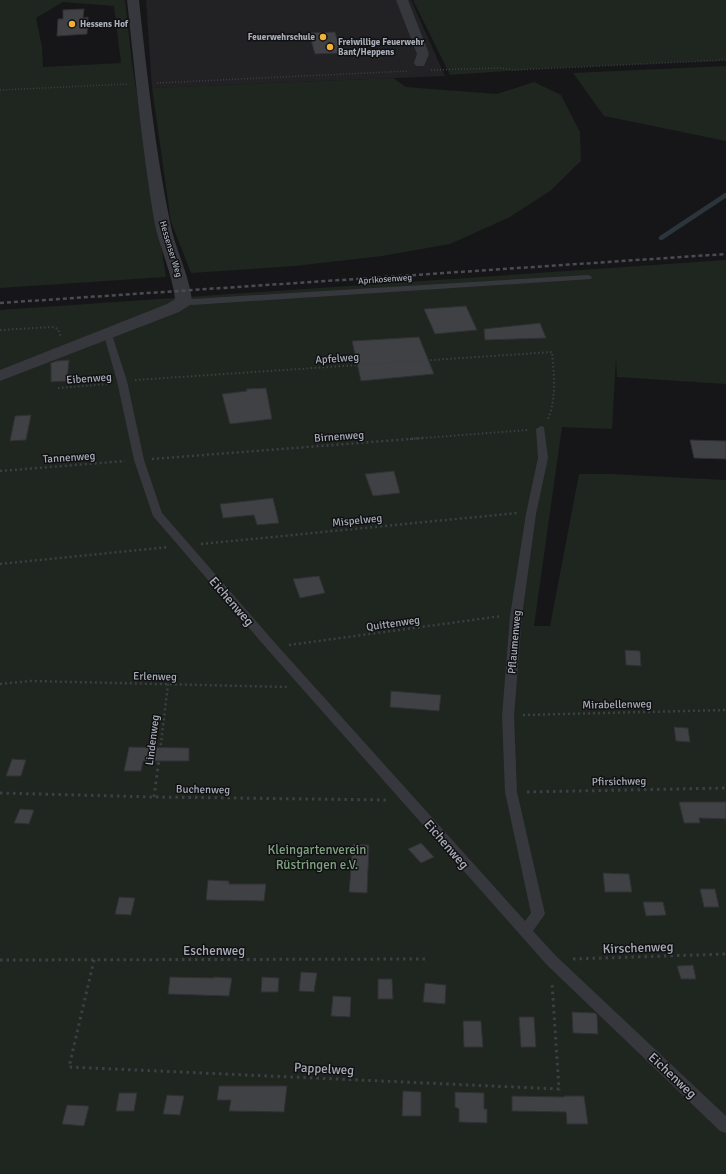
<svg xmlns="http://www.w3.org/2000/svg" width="726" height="1174" font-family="Signika,sans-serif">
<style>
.built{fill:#222225}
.green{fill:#1e261f;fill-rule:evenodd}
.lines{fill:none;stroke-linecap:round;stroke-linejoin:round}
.stream{stroke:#2c353c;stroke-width:4.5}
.building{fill:#404145;stroke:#303034}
.path-far3{stroke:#3d3f44;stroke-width:1.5;stroke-dasharray:1 2;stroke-linecap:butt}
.path-far2{stroke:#3d3f44;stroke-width:2;stroke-dasharray:1.5 2.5;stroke-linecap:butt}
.path-far1{stroke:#3d3f44;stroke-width:2.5;stroke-dasharray:2 3;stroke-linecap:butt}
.path{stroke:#3d3f44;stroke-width:3;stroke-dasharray:2.5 4;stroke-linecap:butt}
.service{fill:#37383d;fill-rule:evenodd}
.minor{fill:#37383d;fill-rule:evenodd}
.rail{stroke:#4a4c52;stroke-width:2.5;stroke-dasharray:4 3;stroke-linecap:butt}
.poi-dot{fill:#f2b134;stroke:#111113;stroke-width:1.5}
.labels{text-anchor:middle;stroke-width:3;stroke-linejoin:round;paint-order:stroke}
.far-poi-label{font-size:9px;font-weight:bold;fill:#a8adb8;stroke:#111113;text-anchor:start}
.far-street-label{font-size:9px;fill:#a8adb8;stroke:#111113}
.street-label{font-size:11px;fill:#a8adb8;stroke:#111113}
.near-street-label{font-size:13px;fill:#a8adb8;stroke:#111113}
.near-park-label{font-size:13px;fill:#7fa381;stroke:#111113}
</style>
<rect width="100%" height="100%" fill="#161618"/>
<path class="built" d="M 146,0 L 411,0 L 445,76 L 152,88 Z"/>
<g class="green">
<path d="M 0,0 L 125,0 L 132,63 L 166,277 L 0,288 ZM 63,2 L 114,6 L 121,63 L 43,67 L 42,47 L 36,18 Z"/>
<path d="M 413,0 L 726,0 L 726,60 L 549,68 L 450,75 Z"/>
<path d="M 726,66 L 726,141 L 604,116 L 573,73 Z"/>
<path d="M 393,78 L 406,87 L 497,94 L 534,82 L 561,95 L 580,132 L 581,161 L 550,191 L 510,217 L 450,244 L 382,256 L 295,266 L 191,273 L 171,222 L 152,88 Z"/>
<path d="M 726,260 L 726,384 L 617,377 L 616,358 L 612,429 L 562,427 L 534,626 L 550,626 L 579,474 L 611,474 L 726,480 L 726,1174 L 0,1174 L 0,310 Z"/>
</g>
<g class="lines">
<path class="stream" d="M 661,238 L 726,195"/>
</g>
<g class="building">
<path d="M 84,9 L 83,18 L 88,17 L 87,34 L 57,36 L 58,19 L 63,19 L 63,10 Z"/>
<path d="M 335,32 L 341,53 L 315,54 L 309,33 Z"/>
<path d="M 466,306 L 477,330 L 435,334 L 424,309 Z"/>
<path d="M 540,323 L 546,338 L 485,340 L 484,329 Z"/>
<path d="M 419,337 L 434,374 L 361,381 L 352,341 Z"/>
<path d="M 69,360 L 67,381 L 51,382 L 51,363 L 57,361 Z"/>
<path d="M 266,388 L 272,419 L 230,424 L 222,394 L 247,391 L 246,389 Z"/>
<path d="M 31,415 L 26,440 L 10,441 L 15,416 Z"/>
<path d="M 690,440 L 726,441 L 726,459 L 694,458 Z"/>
<path d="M 394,471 L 400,493 L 373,496 L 365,474 Z"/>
<path d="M 273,498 L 279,523 L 257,525 L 254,515 L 223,518 L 220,504 Z"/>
<path d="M 319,576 L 325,593 L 300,598 L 293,579 Z"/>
<path d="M 625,650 L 640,651 L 641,666 L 626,665 Z"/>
<path d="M 391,691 L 441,695 L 439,711 L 390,707 Z"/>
<path d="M 674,727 L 688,728 L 690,742 L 676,741 Z"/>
<path d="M 129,747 L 189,748 L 189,761 L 143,761 L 141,771 L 124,771 Z"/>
<path d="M 12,759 L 26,760 L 21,776 L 6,776 Z"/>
<path d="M 679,802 L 726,802 L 726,819 L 699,818 L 700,823 L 684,823 Z"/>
<path d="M 20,809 L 34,810 L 29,824 L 14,823 Z"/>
<path d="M 421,843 L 434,857 L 421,863 L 408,849 Z"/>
<path d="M 353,844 L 369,845 L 367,893 L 349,892 Z"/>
<path d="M 603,873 L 629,874 L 632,892 L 605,892 Z"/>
<path d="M 208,880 L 229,881 L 229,884 L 266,884 L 264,901 L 206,900 Z"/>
<path d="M 700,889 L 715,889 L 719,907 L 704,907 Z"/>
<path d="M 119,897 L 135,898 L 131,915 L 115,914 Z"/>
<path d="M 643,902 L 663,902 L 666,915 L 646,916 Z"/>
<path d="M 693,965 L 696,979 L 681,979 L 677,966 Z"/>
<path d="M 301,972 L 317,973 L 314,992 L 299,991 Z"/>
<path d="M 170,977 L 214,978 L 214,977 L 232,978 L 229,996 L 168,994 Z"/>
<path d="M 262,977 L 279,978 L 278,992 L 261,992 Z"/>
<path d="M 378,979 L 392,979 L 393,999 L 378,999 Z"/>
<path d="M 425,983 L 446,985 L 445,1004 L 423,1002 Z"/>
<path d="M 333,996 L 351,997 L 350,1017 L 331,1016 Z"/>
<path d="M 572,1012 L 595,1013 L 597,1015 L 598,1034 L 573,1033 Z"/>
<path d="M 519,1017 L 534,1017 L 536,1047 L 521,1047 Z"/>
<path d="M 463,1021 L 481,1021 L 483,1047 L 464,1047 Z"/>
<path d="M 219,1086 L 287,1086 L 284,1112 L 229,1111 L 231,1100 L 217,1100 Z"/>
<path d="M 403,1091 L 421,1092 L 421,1116 L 402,1116 Z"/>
<path d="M 455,1092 L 484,1093 L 484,1109 L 487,1109 L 487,1123 L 459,1122 L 459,1109 L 455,1107 Z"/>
<path d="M 119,1093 L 137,1093 L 134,1111 L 116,1111 Z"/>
<path d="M 167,1095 L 184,1096 L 180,1115 L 163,1114 Z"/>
<path d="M 512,1096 L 564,1097 L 564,1096 L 584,1096 L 588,1124 L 567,1124 L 566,1112 L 512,1111 Z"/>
<path d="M 67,1105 L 89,1106 L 84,1126 L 62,1124 Z"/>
</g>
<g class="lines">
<g class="path-far3">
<path d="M 431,70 L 500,68 L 515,70 L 726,60"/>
<path d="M 157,83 L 408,71"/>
<path d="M 0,90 L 128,84"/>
</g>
<g class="path-far2">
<path d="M 0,330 L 52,327 L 58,329 L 61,337"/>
<path d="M 135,380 L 552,352 C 554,375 557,400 547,421"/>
<path d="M 58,388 L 109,384"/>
<path d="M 410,439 L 528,430"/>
</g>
<g class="path-far1">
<path d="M 152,459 L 423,438"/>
<path d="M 0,471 L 125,461"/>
<path d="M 201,544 L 517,513"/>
<path d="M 0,564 L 168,547"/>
<path d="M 289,645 L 502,616"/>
<path d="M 0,684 L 31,681 L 288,687"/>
<path d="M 523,715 L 726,710"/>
<path d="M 159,760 L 168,684"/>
</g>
<g class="path">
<path d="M 527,792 L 726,788"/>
<path d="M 0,793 L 154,797 L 388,800"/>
<path d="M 154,797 L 159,759"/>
<path d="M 573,959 L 726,954"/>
<path d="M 0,960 L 428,959"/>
<path d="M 94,960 L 69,1067 L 559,1089 L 552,983"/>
</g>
<g class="service">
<path d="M 588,275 L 592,277 L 591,279 L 192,305 L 181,303 L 180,301 L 184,298 L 192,299 Z"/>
<path d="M 105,332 L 113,338 L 127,381 L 144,460 L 162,513 L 276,644 L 525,921 L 531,913 L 505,792 L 502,716 L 510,616 L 526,514 L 538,458 L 536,429 L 541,426 L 544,427 L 548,458 L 536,514 L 522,616 L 514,716 L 517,792 L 545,914 L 533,931 L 556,956 L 726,1116 L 726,1133 L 720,1131 L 546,964 L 268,650 L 153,516 L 134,460 L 117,381 L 105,339 L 101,335 Z"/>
</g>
<g class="minor">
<path d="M 127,0 L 139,0 C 147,74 155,149 170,222 C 175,249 189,274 192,301 L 190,305 L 179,312 L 0,381 L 0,370 L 167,304 L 175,299 C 172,272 159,247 154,220 C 142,147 135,74 127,0 Z"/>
<path d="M 396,0 L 408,0 L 429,54 L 424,66 L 416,66 L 414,63 L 417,54 Z"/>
</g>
<path class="rail" d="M 0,303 L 726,254"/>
</g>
<g class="poi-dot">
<circle cx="72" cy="24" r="4"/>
<circle cx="323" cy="37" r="4"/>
<circle cx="330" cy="47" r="4"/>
</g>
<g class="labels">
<g class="far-poi-label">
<text x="80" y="27">Hessens Hof</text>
<text x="315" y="40" text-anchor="end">Feuerwehrschule</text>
<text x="338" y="45">Freiwillige Feuerwehr<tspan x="338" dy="10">Bant/Heppens</tspan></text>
</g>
<g class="far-street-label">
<text transform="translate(171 249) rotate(73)" y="3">Hessenser Weg</text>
<text transform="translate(385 279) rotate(-4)" y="3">Aprikosenweg</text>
</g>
<g class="street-label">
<text transform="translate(337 358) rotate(-4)" y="4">Apfelweg</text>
<text transform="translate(89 378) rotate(-4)" y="4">Eibenweg</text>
<text transform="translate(339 436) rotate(-4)" y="4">Birnenweg</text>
<text transform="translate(69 457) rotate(-4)" y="4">Tannenweg</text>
<text transform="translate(357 520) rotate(-6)" y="4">Mispelweg</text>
<text transform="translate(393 623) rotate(-8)" y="4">Quittenweg</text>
<text transform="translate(514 642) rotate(-85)" y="4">Pflaumenweg</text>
<text transform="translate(155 676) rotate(1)" y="4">Erlenweg</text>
<text transform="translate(617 704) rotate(-1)" y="4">Mirabellenweg</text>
<text transform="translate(152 740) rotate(-83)" y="4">Lindenweg</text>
<text transform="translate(619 781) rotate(-1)" y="4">Pfirsichweg</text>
<text transform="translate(203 789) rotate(1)" y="4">Buchenweg</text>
</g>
<g class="near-street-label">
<text transform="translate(232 601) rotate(49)" y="5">Eichenweg</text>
<text transform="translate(447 844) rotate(49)" y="5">Eichenweg</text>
<text transform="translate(638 947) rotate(-2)" y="5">Kirschenweg</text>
<text x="214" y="955">Eschenweg</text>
<text transform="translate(324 1068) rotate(3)" y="5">Pappelweg</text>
<text transform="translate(673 1075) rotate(43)" y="5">Eichenweg</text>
</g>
<g class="near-park-label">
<text x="317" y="854">Kleingartenverein<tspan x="317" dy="15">Rüstringen e.V.</tspan></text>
</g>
</g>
</svg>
